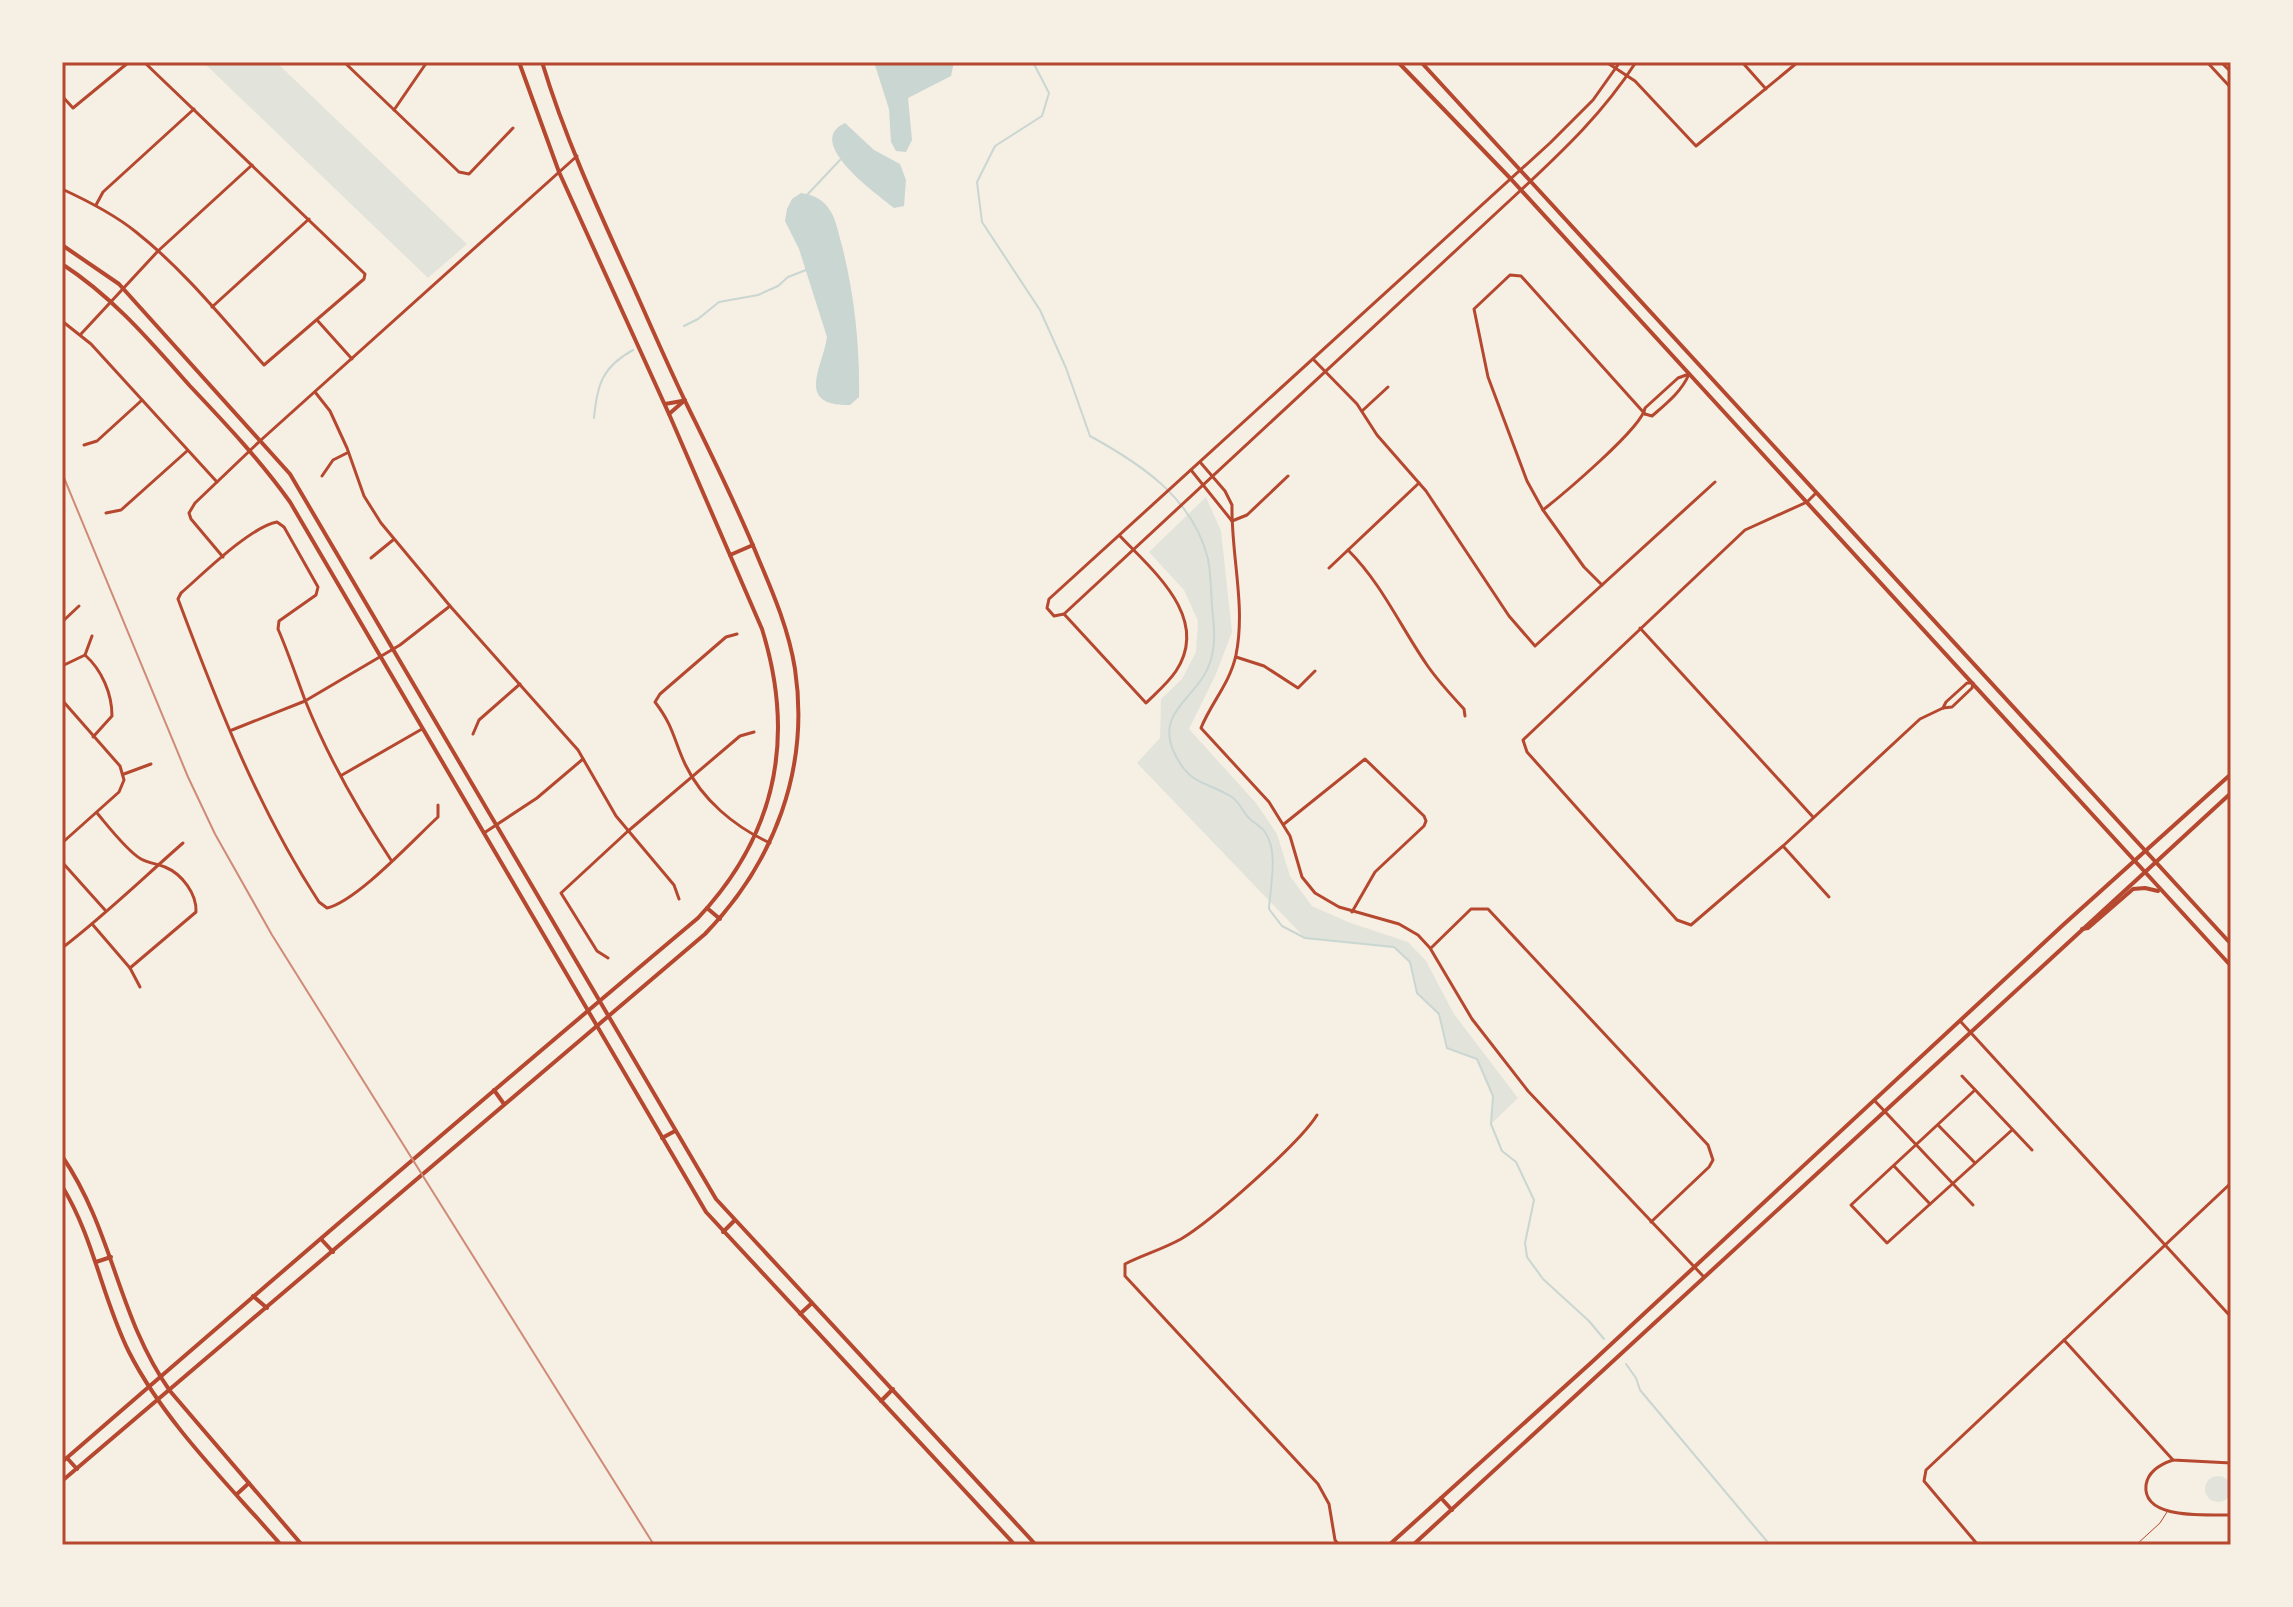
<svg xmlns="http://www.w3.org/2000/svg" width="2293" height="1607" font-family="'Roboto Condensed',sans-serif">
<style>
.green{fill:#e2e4dc}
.water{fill:#c9d6d2}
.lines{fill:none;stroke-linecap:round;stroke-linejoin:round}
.stream{stroke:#c9d6d2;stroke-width:2}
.service{stroke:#b5482f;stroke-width:1}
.minor{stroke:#b5482f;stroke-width:3}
.tertiary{stroke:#b5482f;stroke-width:3}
.secondary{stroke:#b5482f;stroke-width:4}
.primary{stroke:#b5482f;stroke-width:4}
.rail{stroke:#cf8b77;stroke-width:2}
.neatline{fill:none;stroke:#b5482f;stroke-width:3}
</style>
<rect width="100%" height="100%" fill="#f6efe4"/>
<g class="green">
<path d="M 203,62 L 276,62 L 467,244 L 428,278 Z"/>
<path d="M 1206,497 L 1221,531 L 1232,632 L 1216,674 L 1189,729 L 1256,803 L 1277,834 L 1290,876 L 1312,906 L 1348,922 L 1408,942 L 1426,961 L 1454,1014 L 1518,1098 L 1491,1124 L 1493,1096 L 1477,1059 L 1447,1048 L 1439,1014 L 1417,993 L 1410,962 L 1394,948 L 1305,938 L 1137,763 L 1160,738 L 1161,699 L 1182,679 L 1196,652 L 1198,621 L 1184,590 L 1149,552 Z"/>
<circle cx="2218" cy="1489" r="13"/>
</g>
<g class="water">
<path d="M 874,62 L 954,62 L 951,76 L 908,98 L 912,140 L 906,152 L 896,151 L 891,142 L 889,109 Z"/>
<path d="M 845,123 L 874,150 L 900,164 L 906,180 L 904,206 L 894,208 C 877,194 803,142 845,123 Z"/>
<path d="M 801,193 C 815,195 824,200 831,212 C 836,220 838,232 841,242 C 854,291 860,345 859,397 L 850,405 C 794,406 823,367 827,337 L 799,249 L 785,221 L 787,209 L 792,199 Z"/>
</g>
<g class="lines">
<g class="stream">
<path d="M 1033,62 L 1049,93 L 1042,116 L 995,146 L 977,182 L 982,222 L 1040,310 L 1066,368 L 1090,436 C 1141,464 1193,498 1208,559 C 1211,574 1211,591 1212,607 C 1215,631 1217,656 1203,677 C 1187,702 1159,716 1173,750 C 1189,786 1204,780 1232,797 C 1239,802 1242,810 1247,816 C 1252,822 1261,826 1265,832 C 1279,852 1270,887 1269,909 L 1282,926 L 1305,938 L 1394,947 L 1410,962 L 1417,993 L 1439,1014 L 1447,1048 L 1477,1059 L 1493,1096 L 1491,1124 L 1502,1151 L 1516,1162 L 1534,1200 L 1525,1243 L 1527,1257 L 1543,1279 L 1589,1321 L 1604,1339"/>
<path d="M 806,196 L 840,160"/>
<path d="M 684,326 L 698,319 L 719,302 L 758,295 L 778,286 L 788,277 L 806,270"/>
<path d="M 594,418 C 597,385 602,367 633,350"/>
<path d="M 1626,1364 L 1636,1378 L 1640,1390 L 1770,1545"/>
</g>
<path class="service" d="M 2136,1545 L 2160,1523 L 2167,1512"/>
<g class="minor">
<path d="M 344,62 L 459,172 L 469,174 L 513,128"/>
<path d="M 1606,62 L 1635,81 L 1696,146 L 1798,62"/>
<path d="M 1742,62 L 1766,89"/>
<path d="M 62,96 L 73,108 L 129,62"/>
<path d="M 394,110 L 427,62"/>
<path d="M 62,189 C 88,201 114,214 136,232 C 184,270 224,320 264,365 L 364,279 L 365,274 L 144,62"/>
<path d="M 96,205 L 103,192 L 194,109"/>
<path d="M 212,307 L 309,219"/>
<path d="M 317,320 L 352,359"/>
<path d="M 62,321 L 91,344 L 217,482"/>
<path d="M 81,334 L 158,251 L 252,165"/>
<path d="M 1313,359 L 1357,404 L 1377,435 L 1426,491 L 1509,616 L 1535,646 L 1715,482"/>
<path d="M 315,392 L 330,411 L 347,448 L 364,496 L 381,523 L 450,606 L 578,750 L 616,816 L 674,885 L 679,899"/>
<path d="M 1362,411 L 1388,387"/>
<path d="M 1645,414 L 1652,416 C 1667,403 1682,391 1689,374"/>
<path d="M 84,445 L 97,441 L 142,400"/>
<path d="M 1200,462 L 1225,491 L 1232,505 C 1231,555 1246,606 1236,655 C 1230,683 1211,703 1201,728 L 1269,802 L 1290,836 L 1302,877 L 1315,893 L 1339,907 L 1399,924 L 1418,935 L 1430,948 L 1472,1019 L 1528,1091 L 1703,1276"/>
<path d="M 1191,470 L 1232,521"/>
<path d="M 322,476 L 333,460 L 347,453"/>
<path d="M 1816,493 L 1807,502 L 1745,530 L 1523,740 L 1527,752 L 1677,920 L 1691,925 L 1783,846 L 1920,719 L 1943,708 L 1952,707 L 1972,688 L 1973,683"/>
<path d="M 1543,510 C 1562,495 1643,427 1645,408 L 1678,378 L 1689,374"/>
<path d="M 106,513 L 121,510 L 187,451"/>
<path d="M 1232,521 L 1247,515 L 1288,476"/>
<path d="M 1348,550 C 1382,584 1400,626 1427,665 C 1438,681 1451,695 1464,709 L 1465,716"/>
<path d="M 223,557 L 191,519 L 189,513 L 195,503 L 261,440 L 577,156"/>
<path d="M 371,558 L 393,540"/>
<path d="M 1329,568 L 1419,483"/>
<path d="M 1602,585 L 1584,567 L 1543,510 L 1527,481 L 1488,377 L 1474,309 L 1510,275 L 1521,276 L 1645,414"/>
<path d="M 1064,614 L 1146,703 C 1156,693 1168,683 1176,671 C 1211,618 1153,571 1120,536"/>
<path d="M 62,622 L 79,606"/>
<path d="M 1640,628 L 1813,817"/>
<path d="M 737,634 L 726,637 L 660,694 L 655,702 C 674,727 673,738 685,764 C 702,800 735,827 770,843"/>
<path d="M 85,655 L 92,636"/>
<path d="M 1236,657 L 1264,666 L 1298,688 L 1315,671"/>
<path d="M 62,666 L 85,655 C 102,670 112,694 112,716 L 93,737"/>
<path d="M 62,700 L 120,766 L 124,780 L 119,792 L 62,843"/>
<path d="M 1943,708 L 1946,702 L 1967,683 L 1972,683"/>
<path d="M 232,730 L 305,701 L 400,645 L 450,606"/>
<path d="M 473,734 L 479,720 L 520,684"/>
<path d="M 124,774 L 151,764"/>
<path d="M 342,775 L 422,729"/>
<path d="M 97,813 C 108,826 127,851 141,859 C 148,863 158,864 165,867 C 182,874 197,894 196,912 L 130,968"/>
<path d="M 1284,824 L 1365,759 L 1424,816 L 1426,821 L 1424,826 L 1375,872 L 1352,912"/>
<path d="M 484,833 L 537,798 L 583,759"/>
<path d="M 1783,846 L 1829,897"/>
<path d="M 391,860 C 358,810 327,755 305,700 C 296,676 288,652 278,629 L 279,621 L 316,595 L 318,587 L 284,527 L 277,522 C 250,527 203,574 181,593 L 178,599 C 217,703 258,809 319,902 L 327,908 C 357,901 413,840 438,817 L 438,805"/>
<path d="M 62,862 L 105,910"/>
<path d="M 93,925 L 130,968 L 140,987"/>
<path d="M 62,948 C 104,916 143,878 183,843"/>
<path d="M 1431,948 L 1471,909 L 1488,909 L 1708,1145 L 1713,1160 L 1709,1167 L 1651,1222"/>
<path d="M 608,958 L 597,951 L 561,893 L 627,832 L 740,736 L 754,732"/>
<path d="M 1961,1022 L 2231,1317"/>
<path d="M 1962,1076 L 2032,1150"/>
<path d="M 1975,1090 L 1851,1205 L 1887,1243 L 2012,1130"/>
<path d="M 1874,1100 L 1973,1205"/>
<path d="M 1317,1115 C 1300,1143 1210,1222 1181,1239 C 1163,1249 1143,1255 1125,1264 L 1125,1276 L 1318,1484 L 1329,1504 L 1335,1540 L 1339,1545"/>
<path d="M 1939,1126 L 1975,1163"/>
<path d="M 1894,1166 L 1930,1204"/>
<path d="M 2064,1340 L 2173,1460 L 2231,1463"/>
<path d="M 2173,1460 C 2161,1464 2148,1471 2146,1485 C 2142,1521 2209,1514 2231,1515"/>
<path d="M 1978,1545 L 1924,1481 L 1926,1470 L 2231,1183"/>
</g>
<g class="tertiary">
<path d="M 1620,62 L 1593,100 L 1550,143 L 1049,599 L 1047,608 L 1054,616 L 1064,614 L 1521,190 C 1564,150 1604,112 1636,62"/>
<path d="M 2207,62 L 2231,88"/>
<path d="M 2221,62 L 2231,72"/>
</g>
<g class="secondary">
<path d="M 1398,62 L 1510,178 L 2231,966"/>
<path d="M 1421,62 L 2231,944"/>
<path d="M 665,404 L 682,401"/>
<path d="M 669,414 L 685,400"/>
<path d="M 730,555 L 753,545"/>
<path d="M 707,908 L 720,919"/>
<path d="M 2082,929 L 2088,928 L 2133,889 L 2145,888 L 2158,891"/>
<path d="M 494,1090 L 504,1104"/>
<path d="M 62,1156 C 114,1232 117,1316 170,1391 L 302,1545"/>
<path d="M 62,1186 C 94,1238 102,1298 129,1352 C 165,1423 229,1485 281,1545"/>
<path d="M 321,1239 L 333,1252"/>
<path d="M 96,1262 L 111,1257"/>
<path d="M 253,1296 L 267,1308"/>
<path d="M 67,1458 L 77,1469"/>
<path d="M 62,1462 C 273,1279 485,1097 698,918 C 777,834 796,738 762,629 L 669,414 L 559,172 L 519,62"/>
<path d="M 62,1481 L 705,934 C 774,863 810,769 795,669 C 789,631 774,595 759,560 C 738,508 713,458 688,407 C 667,364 648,319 628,275 C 596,205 564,135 542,62"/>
<path d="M 237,1494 L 249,1483"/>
<path d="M 1441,1498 L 1452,1510"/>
<path d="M 1389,1545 L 1593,1361 L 2063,925 L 2231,774"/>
<path d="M 1413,1545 L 2231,793"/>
</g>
<g class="primary">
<path d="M 62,245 L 119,284 L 290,474 L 716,1199 L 1036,1545"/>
<path d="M 62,264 C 113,297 150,341 190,386 C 225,423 260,460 290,502 L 706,1212 L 1015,1545"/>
<path d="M 662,1138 L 675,1131"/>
<path d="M 723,1232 L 734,1221"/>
<path d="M 800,1314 L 812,1303"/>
<path d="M 881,1401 L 893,1389"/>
</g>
<path class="rail" d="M 62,473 L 188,777 L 215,834 L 272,935 L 654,1545"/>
</g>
<rect width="2293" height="1607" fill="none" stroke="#f6efe4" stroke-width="128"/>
<rect x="64" y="64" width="2165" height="1479" class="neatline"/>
</svg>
